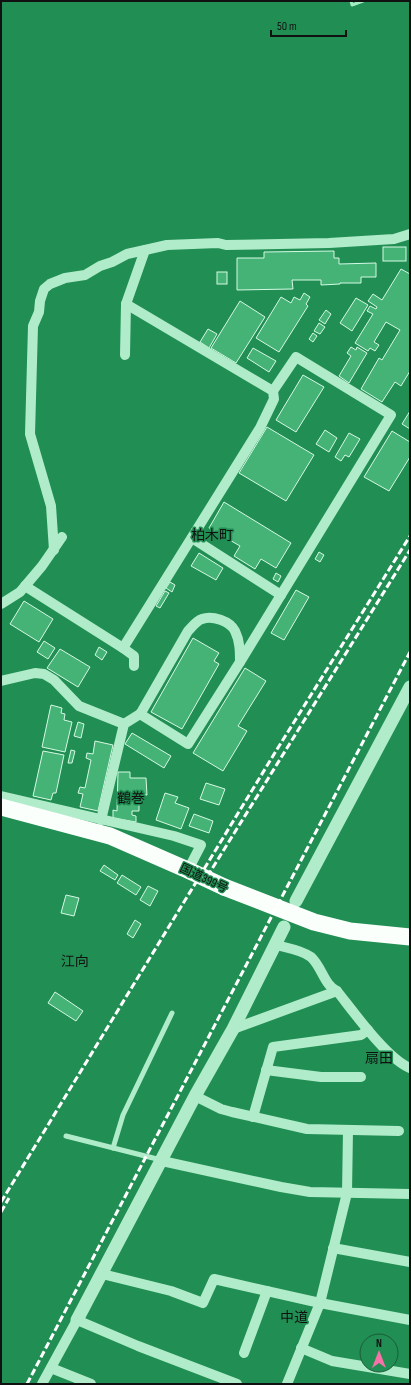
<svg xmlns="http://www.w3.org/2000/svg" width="411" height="1385" font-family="'Sofia Sans Condensed','Noto Sans JP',sans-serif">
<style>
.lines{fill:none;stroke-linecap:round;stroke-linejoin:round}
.stream{stroke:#a4edc3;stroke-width:3}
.building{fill:#46b376;stroke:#d5f9e5}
.service{stroke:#b0ecca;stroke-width:5}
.minor{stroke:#b0ecca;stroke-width:10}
.tertiary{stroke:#b0ecca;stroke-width:13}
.trunk{stroke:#fafffc;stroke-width:17}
.rail{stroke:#fff;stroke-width:3;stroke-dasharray:7 3;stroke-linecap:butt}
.trunk-bridge{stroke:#fafffc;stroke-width:17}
.labels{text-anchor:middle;stroke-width:3;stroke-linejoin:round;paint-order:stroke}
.street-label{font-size:12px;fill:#111;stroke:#218e53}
.quarter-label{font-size:14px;fill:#111;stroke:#218e53}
</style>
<rect width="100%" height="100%" fill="#218e53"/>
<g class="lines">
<path class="stream" d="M 351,1 L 352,5 L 363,1"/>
</g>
<g class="building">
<rect x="383" y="247" width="23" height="14"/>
<path d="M 334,251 L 334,258 L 339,258 L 339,264 L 376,263 L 376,277 L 361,277 L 361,283 L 340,283 L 340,284 L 321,285 L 321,280 L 292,280 L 293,289 L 237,290 L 237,258 L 264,258 L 264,252 Z"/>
<path d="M 401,269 L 410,274 L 410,371 L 401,386 L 395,382 L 382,402 L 361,389 L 379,358 L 382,360 L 400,330 L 386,322 L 374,342 L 379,345 L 375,351 L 370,348 L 368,351 L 355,343 L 373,314 L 367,311 L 370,306 L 376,309 L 377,307 L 368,301 L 373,294 L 382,300 Z"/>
<rect x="217" y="272" width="10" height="12"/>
<path d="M 304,293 L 310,297 L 306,304 L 308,306 L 279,352 L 256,338 L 281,297 L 291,303 L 294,297 L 300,300 Z"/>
<path d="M 356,298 L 368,305 L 352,331 L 340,323 Z"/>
<path d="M 240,301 L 265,317 L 236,363 L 211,348 Z"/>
<path d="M 326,310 L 331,314 L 325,324 L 319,320 Z"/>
<path d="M 319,323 L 325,327 L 320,334 L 314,331 Z"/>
<path d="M 208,329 L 217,334 L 209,348 L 200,342 Z"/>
<path d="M 313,333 L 317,336 L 313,342 L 309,339 Z"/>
<path d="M 351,347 L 356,350 L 357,347 L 367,353 L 349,383 L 339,376 L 351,356 L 347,353 Z"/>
<path d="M 253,348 L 276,361 L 269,372 L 247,358 Z"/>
<path d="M 303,375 L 324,387 L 296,432 L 276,420 Z"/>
<path d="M 410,411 L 410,429 L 402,424 Z"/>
<path d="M 267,427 L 314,455 L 286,501 L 239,473 Z"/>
<path d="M 325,430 L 337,438 L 329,452 L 316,444 Z"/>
<path d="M 392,431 L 410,442 L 410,457 L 389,491 L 364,477 Z"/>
<path d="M 349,433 L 360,439 L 349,457 L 345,455 L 341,461 L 335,457 Z"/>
<path d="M 224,502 L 291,543 L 276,568 L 261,559 L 255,569 L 234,556 L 240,546 L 209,528 Z"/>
<path d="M 319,552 L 324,555 L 320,562 L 315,559 Z"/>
<path d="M 199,553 L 223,568 L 216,580 L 191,566 Z"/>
<path d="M 276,573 L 281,576 L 278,582 L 273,579 Z"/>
<path d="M 170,582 L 175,585 L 172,592 L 166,588 Z"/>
<path d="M 296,590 L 309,597 L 284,640 L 271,633 Z"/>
<path d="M 165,591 L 169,593 L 160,608 L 156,606 Z"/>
<path d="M 24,601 L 53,619 L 39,642 L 10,624 Z"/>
<path d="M 193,638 L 219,653 L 214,661 L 219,664 L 182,729 L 151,712 Z"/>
<path d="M 44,641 L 55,648 L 48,659 L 37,652 Z"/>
<path d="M 99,647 L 107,652 L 102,660 L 95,655 Z"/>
<path d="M 60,649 L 90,667 L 78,687 L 47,668 Z"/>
<path d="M 245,668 L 266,681 L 238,726 L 247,731 L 223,771 L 193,753 Z"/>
<path d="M 51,705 L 62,708 L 61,713 L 65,714 L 64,720 L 72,722 L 65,752 L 42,747 Z"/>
<path d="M 78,722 L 84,724 L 81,738 L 74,736 Z"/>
<path d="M 132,733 L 171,756 L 164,768 L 125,744 Z"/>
<path d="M 95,741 L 113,745 L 98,811 L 80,807 L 83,794 L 78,793 L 80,787 L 85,788 L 91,760 L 86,758 L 87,753 L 93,754 Z"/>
<path d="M 71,750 L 75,751 L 72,763 L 68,763 Z"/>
<path d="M 43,751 L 64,755 L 56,793 L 53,793 L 51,800 L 33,796 Z"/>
<path d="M 118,772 L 130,772 L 130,778 L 146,778 L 147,795 L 139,795 L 139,811 L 132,811 L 132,815 L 136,816 L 136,822 L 113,818 L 113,810 L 117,811 Z"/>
<path d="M 206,783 L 225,789 L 219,805 L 200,799 Z"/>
<path d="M 165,793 L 178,797 L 175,803 L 189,808 L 181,829 L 156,820 Z"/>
<path d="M 194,814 L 213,821 L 209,833 L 189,826 Z"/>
<path d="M 104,865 L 118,875 L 115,880 L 100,871 Z"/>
<path d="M 122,875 L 141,887 L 136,895 L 117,883 Z"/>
<path d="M 148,886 L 158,891 L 150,906 L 140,900 Z"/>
<path d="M 66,895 L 79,898 L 74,916 L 61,913 Z"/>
<path d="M 135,920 L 141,924 L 133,938 L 127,934 Z"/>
<path d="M 55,992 L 83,1011 L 76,1021 L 48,1003 Z"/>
</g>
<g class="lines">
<g class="service">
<path d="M 66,1136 L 161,1160"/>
<path d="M 113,1148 L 123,1115 L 172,1013"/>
</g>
<g class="minor">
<path d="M 125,355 L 126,304 L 145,250"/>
<path d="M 192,538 L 281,595"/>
<path d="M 54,550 L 51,506 L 30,434 L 33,326 L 39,312 L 40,301 L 44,289 L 50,284 L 65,278 L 85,275 L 100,266 L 112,262 L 127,254 L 145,250 L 167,245 L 218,243 L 226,245 L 329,243 L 394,239 L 410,234"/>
<path d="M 25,586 L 123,648 L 134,656 L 134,666"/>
<path d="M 1,604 L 20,592 L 42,566 L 62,537"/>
<path d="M 123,648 L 260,428 L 274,399 L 273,391 L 126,304"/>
<path d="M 1,681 L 35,673 L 44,674 L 54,680 L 79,706 L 124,724"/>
<path d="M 140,714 L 188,744 L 240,662 L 391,415 L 296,357 L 273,391"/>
<path d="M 1,796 L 174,836 L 201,845 L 188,870"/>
<path d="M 101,820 L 124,724 L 140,714 L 142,711 L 188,631 C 192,627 196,621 202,619 C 212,615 230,621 235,631 C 240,641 240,652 240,662"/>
<path d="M 276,945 C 287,948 302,950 311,957 C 322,967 324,985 337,991 C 353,1011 387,1059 410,1068"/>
<path d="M 233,1029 L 337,991"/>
<path d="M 266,1070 L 321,1077 L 361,1077"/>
<path d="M 195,1096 L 221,1109 L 232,1112 L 307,1129 L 399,1131"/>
<path d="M 253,1117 L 273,1047 L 361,1035 L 368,1030"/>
<path d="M 162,1161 L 281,1187 L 310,1192 L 410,1194"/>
<path d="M 333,1248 L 410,1262"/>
<path d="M 102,1274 L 171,1291 L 203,1303 L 214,1279 L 320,1303 L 410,1320"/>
<path d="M 301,1348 L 332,1361 L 410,1374"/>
<path d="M 244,1353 L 267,1291"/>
<path d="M 51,1368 L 91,1384"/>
<path d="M 42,1384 L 77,1320 L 138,1346 L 237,1384"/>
<path d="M 287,1384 L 320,1303 L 347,1193 L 348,1130"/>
</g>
<g class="tertiary">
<path d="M 296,901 L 410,687"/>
<path d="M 77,1320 L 195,1096 L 233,1029 L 284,927"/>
</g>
<g class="trunk">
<path d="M 1,807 L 110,836 L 190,871"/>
<path d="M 224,887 L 314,922 L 350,931 L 410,937"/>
</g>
<g class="rail">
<path d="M 202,885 L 410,550"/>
<path d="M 1,1202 L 276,751 L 410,536"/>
<path d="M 1,1212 L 9,1198"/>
<path d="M 27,1384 L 410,652"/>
</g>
<path class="trunk-bridge" d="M 190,871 L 224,887"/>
</g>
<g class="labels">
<g class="street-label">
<text transform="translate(204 878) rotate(25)" y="4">国道399号</text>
</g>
<g class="quarter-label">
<text x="212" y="540">柏木町</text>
<text x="131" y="803">鶴巻</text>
<text x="75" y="966">江向</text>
<text x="379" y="1063">扇田</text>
<text x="294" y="1322">中道</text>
</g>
</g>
<rect width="411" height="1385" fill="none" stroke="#111111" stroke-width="4"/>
<g transform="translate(379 1353)"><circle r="19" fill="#218e53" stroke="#1b5c39"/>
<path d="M0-3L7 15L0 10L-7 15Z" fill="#f972a7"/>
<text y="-6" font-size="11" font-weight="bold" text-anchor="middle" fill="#111111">N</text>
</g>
<path d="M271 30v6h75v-6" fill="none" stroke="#111111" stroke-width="2"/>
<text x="277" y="30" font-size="12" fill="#111111" stroke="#218e53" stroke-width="3" paint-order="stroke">50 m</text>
</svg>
